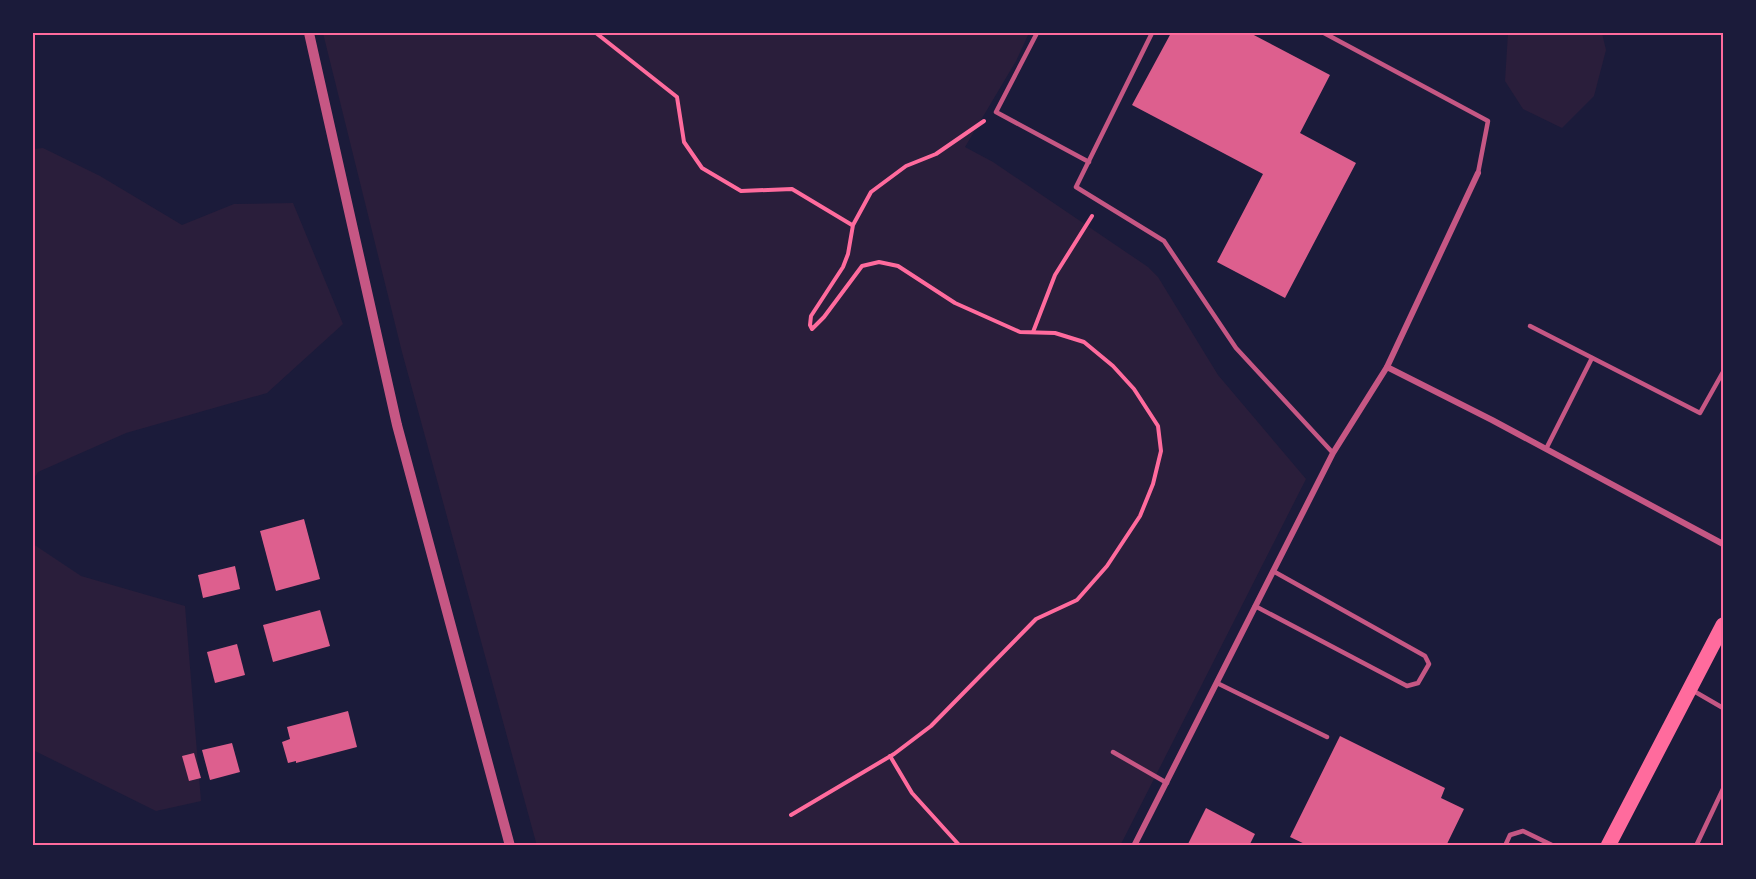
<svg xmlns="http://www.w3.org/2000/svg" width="1756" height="879" font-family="'Fira Sans',sans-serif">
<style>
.green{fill:#2a1e3b}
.building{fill:#dd5f8e}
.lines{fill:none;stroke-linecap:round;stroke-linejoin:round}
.path{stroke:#ff6b9d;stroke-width:4}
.service{stroke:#c65784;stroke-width:4.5}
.minor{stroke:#c65784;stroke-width:6}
.tertiary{stroke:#c65784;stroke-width:10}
.primary{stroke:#ff6b9d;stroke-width:15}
.neatline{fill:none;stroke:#ff6b9d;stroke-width:2}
</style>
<rect width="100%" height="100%" fill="#1b1b3a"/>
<g class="green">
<path d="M 323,33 L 1029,33 L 1016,61 L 965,147 L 993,162 L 1148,267 L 1158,277 L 1218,375 L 1306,479 L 1120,846 L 537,846 L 402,352 Z"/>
<path d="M 1508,33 L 1602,33 L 1606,50 L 1594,96 L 1562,128 L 1523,109 L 1505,81 Z"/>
<path d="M 43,148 L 100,176 L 182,225 L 234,204 L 293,203 L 343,324 L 267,393 L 126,433 L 38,472 L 33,480 L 33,149 Z"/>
<path d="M 33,544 L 81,576 L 185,606 L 201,801 L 156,811 L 33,750 Z"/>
</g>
<g class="building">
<path d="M 1171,33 L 1250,33 L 1330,75 L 1300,133 L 1356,163 L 1285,298 L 1217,262 L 1263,174 L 1132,105 Z"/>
<path d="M 304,519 L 320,579 L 276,591 L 260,531 Z"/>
<path d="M 235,566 L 240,589 L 203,598 L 198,575 Z"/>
<path d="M 320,610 L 330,646 L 273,662 L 263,625 Z"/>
<path d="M 237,644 L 245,675 L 215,683 L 207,652 Z"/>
<path d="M 348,711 L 357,747 L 296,763 L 296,761 L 288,763 L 282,742 L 290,739 L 287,727 Z"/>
<path d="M 1340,736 L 1445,788 L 1441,798 L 1464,809 L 1446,846 L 1309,846 L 1290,837 Z"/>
<path d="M 232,743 L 240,772 L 210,780 L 202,750 Z"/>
<path d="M 194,753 L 201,778 L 189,781 L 182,756 Z"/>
<path d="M 1206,808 L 1255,834 L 1249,846 L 1187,846 Z"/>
</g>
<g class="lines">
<g class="path">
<path d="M 596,33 L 677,97 L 684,142 L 702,168 L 741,191 L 792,189 L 852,225"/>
<path d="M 1033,332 L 1055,275 L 1092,216"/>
<path d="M 890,756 L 912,793 L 960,846"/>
<path d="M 791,815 L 894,754 L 931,726 L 1036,619 L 1077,600 L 1107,566 L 1140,516 L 1153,484 L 1161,451 L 1158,426 L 1134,389 L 1113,366 L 1084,342 L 1055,333 L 1020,332 L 955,303 L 898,266 L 879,262 L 862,266 L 824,317 L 812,329 L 810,325 L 811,316 L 843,267 L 848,254 L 853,225 L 871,192 L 906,166 L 936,154 L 984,121"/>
</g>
<g class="service">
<path d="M 1037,33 L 996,112 L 1089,162"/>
<path d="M 1152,33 L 1076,187 L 1164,241 L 1236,348 L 1333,453"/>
<path d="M 1324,33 L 1488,121 L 1478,173"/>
<path d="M 1530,326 L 1700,413 L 1723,372"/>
<path d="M 1546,449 L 1592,358"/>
<path d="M 1255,606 L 1407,686 L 1418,683 L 1429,664 L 1425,656 L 1273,571"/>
<path d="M 1217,683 L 1327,737"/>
<path d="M 1692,690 L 1723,708"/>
<path d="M 1113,752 L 1167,783"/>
<path d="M 1505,846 L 1510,835 L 1523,831 L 1554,846"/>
<path d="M 1696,846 L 1723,789"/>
</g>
<g class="minor">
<path d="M 1387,367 L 1492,420 L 1723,544"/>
<path d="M 1134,846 L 1333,453 L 1387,367 L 1478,173"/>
</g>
<path class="tertiary" d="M 309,33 L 397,425 L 510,846"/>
<path class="primary" d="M 1608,846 L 1723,625"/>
</g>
<rect width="1756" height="879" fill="none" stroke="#1b1b3a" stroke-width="69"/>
<rect x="34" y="34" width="1688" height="810" class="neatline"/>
</svg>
